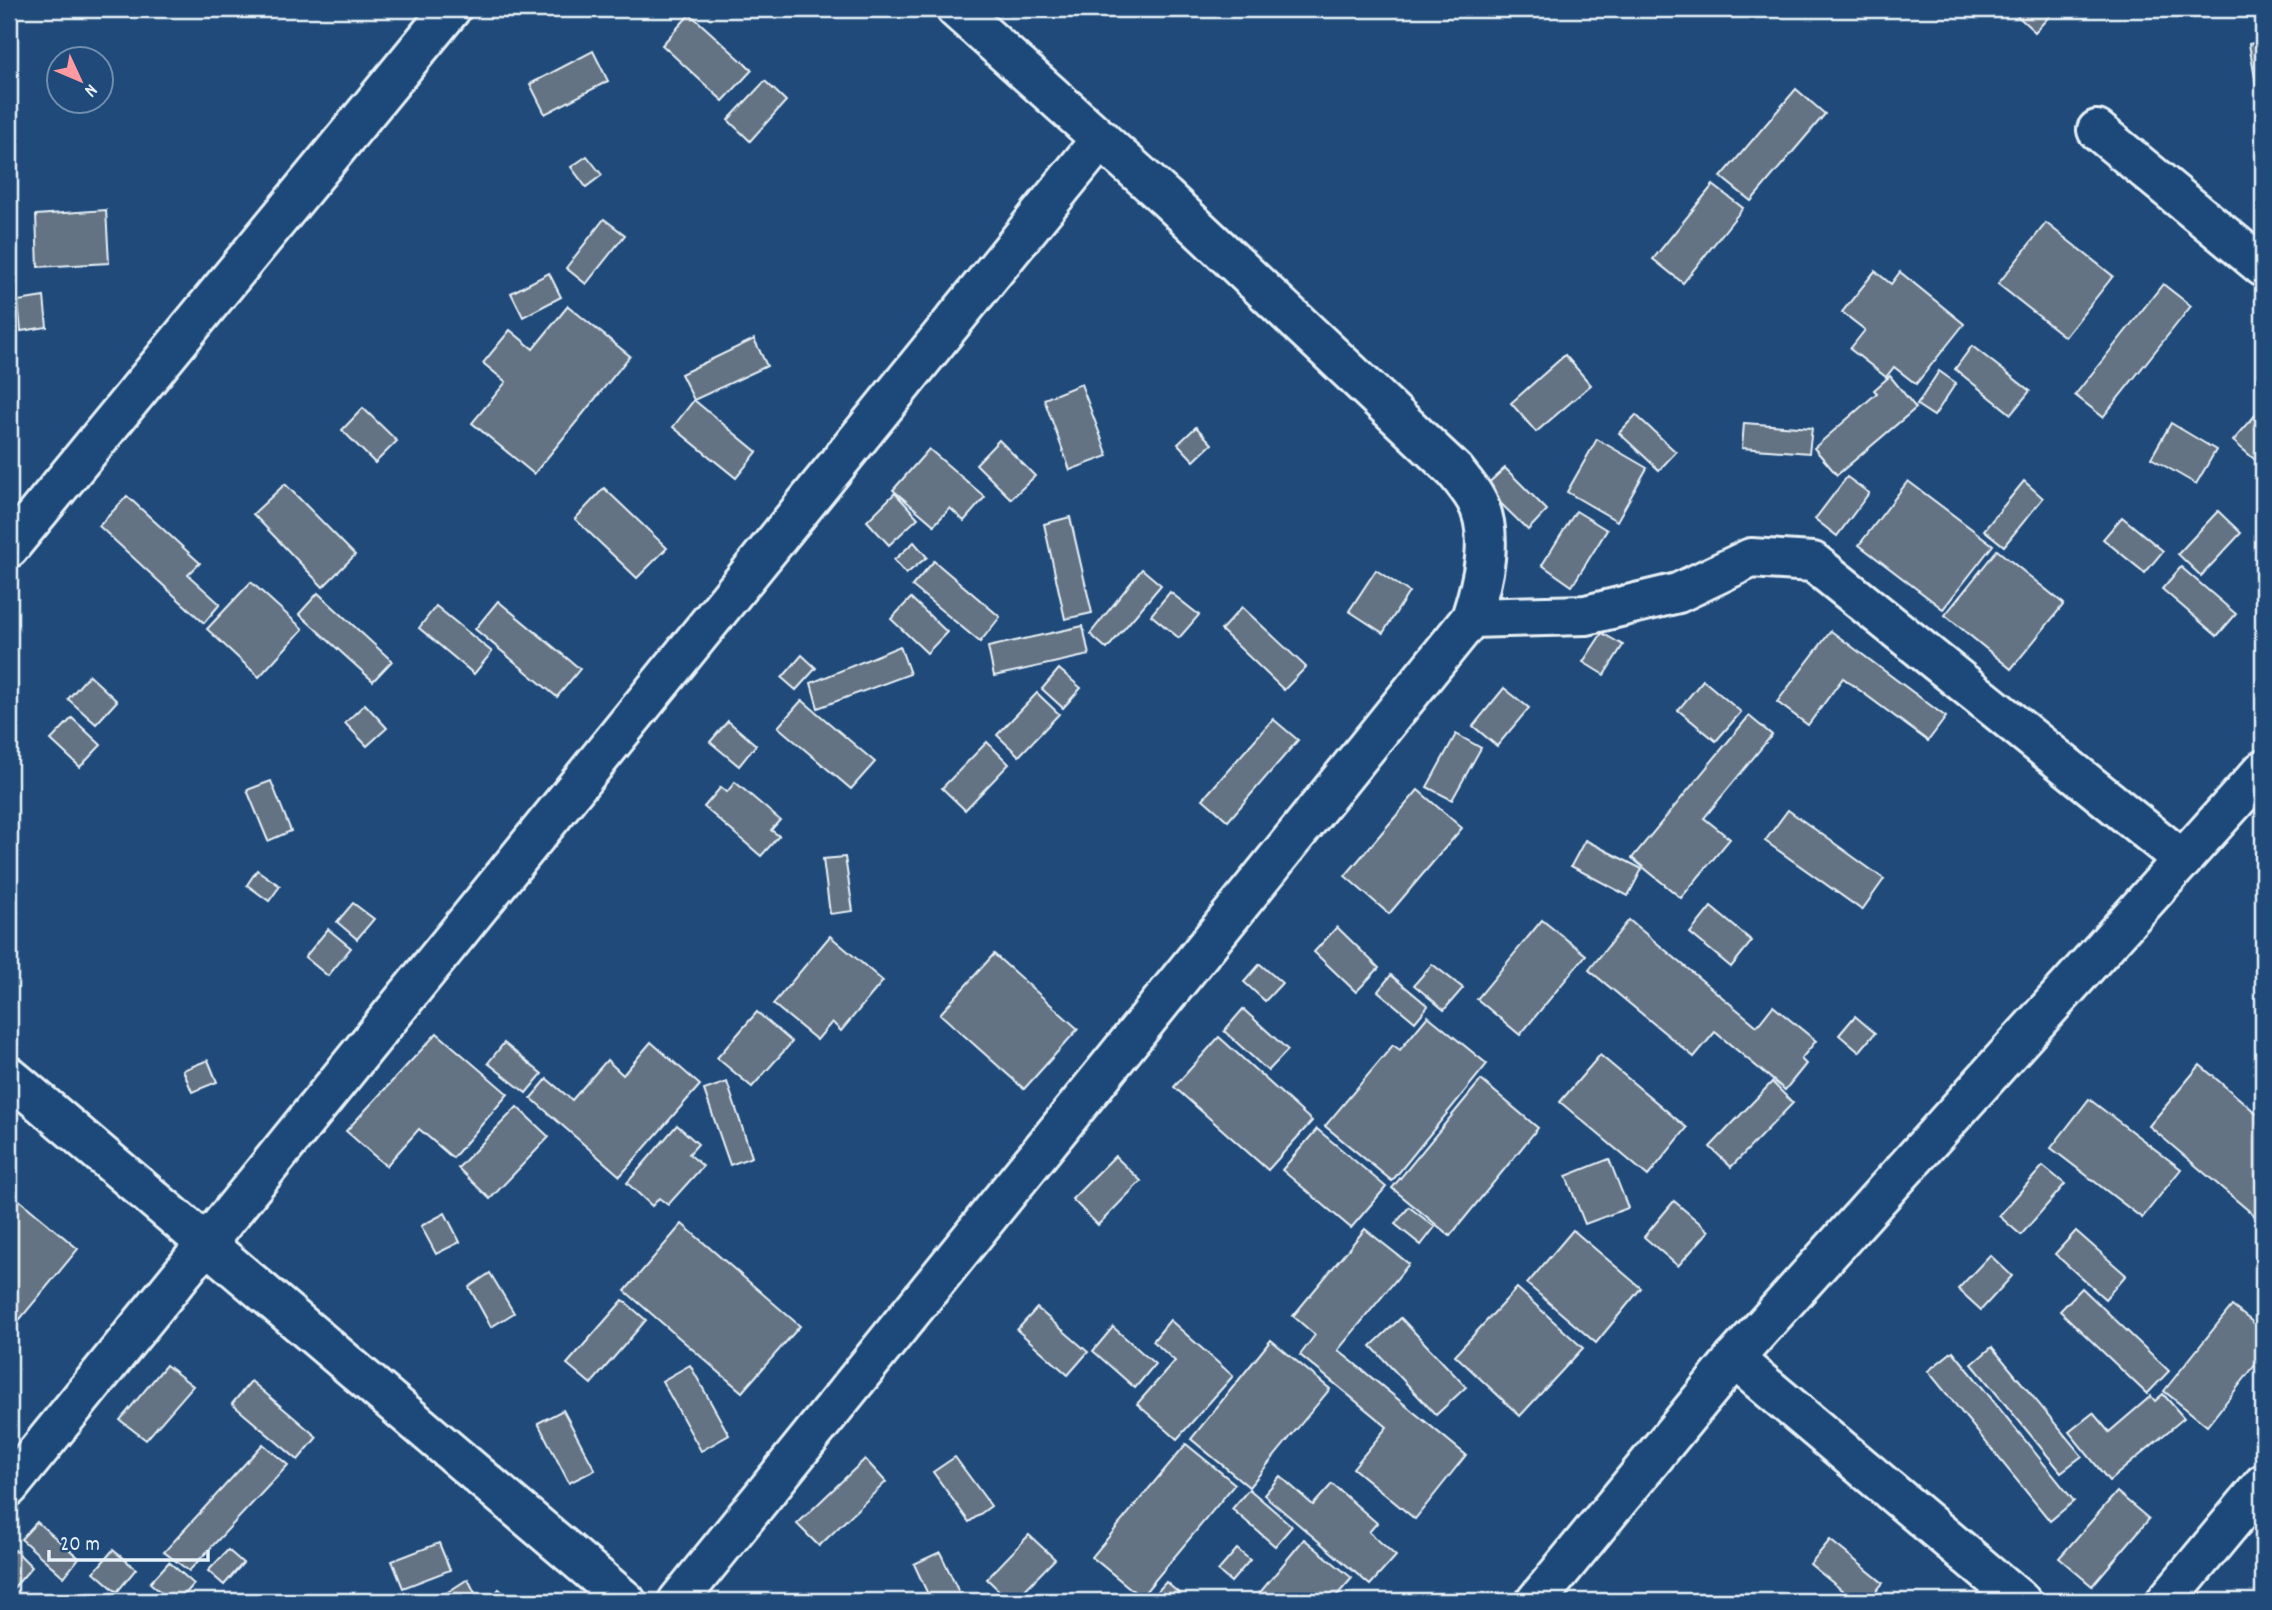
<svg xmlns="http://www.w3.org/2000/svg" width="2272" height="1610" font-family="Dekko,sans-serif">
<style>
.building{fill:#637383;stroke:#e8f1f8;stroke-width:2}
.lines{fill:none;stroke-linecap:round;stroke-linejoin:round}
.minor-casing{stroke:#e8f1f8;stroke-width:44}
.minor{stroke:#1f4a7a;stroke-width:38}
</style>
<rect width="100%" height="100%" fill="#1f4a7a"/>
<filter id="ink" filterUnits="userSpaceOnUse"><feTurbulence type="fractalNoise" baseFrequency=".0143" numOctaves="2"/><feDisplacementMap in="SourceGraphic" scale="14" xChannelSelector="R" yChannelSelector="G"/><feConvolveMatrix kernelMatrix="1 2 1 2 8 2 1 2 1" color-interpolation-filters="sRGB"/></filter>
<g filter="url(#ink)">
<g class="building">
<path d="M 2010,9 L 2056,9 L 2035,32 Z"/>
<path d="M 690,14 L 752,70 L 723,101 L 662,45 Z"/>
<path d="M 2263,41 L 2263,82 L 2256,84 L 2249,44 Z"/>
<path d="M 593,51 L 608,81 L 545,114 L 530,84 Z"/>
<path d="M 765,81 L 786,101 L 750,141 L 728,120 Z"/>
<path d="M 1796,89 L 1825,114 L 1751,201 L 1721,177 Z"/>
<path d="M 587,156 L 602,175 L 586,187 L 571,167 Z"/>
<path d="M 1713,185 L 1743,208 L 1683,283 L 1653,259 Z"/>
<path d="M 106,210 L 109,263 L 38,267 L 36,215 Z"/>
<path d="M 604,219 L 625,235 L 586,284 L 566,268 Z"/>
<path d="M 2046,223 L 2113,276 L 2065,337 L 1998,284 Z"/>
<path d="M 1875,271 L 1891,284 L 1900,272 L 1964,324 L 1916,384 L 1894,367 L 1886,377 L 1850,349 L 1865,330 L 1842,312 Z"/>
<path d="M 549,273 L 561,297 L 523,317 L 511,293 Z"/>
<path d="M 2163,284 L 2191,306 L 2103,417 L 2075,395 Z"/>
<path d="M 44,297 L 47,327 L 21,331 L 18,301 Z"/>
<path d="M 568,306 L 630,356 L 534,474 L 472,423 L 506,382 L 483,363 L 510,330 L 533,349 Z"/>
<path d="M 754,339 L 767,366 L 694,400 L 681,374 Z"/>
<path d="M 1972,346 L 2030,391 L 2011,414 L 1955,369 Z"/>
<path d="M 1565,355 L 1591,385 L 1536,432 L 1511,403 Z"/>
<path d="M 1939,371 L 1956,383 L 1934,416 L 1917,405 Z"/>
<path d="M 1890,376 L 1916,408 L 1837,475 L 1814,448 L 1877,393 L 1874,390 Z"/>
<path d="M 1081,384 L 1108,456 L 1070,470 L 1044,399 Z"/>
<path d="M 694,400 L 757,452 L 736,478 L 673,427 Z"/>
<path d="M 2263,406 L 2263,460 L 2260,464 L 2233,441 Z"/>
<path d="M 363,408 L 397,441 L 375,463 L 342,430 Z"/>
<path d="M 1636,415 L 1676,452 L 1659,470 L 1619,433 Z"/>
<path d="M 1744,423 L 1812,428 L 1809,453 L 1742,448 Z"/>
<path d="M 2171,423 L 2216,450 L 2196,484 L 2151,458 Z"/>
<path d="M 1196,427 L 1212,444 L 1194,461 L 1178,444 Z"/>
<path d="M 1597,439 L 1647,468 L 1617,521 L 1567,492 Z"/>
<path d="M 999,440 L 1035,476 L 1011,499 L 976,464 Z"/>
<path d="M 929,449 L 985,497 L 964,521 L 950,508 L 934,525 L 893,490 Z"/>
<path d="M 1505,468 L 1547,510 L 1528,530 L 1484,487 Z"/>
<path d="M 1847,477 L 1869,493 L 1837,536 L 1815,519 Z"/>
<path d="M 1908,481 L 1993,545 L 1943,609 L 1859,545 Z"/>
<path d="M 2024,481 L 2043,498 L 2004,546 L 1984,530 Z"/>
<path d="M 285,484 L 355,555 L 323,587 L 253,514 Z"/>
<path d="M 604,488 L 667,548 L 637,578 L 575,519 Z"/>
<path d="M 895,493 L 918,518 L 889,545 L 867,521 Z"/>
<path d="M 127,496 L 200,563 L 188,575 L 220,604 L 204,623 L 99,526 Z"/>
<path d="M 1576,511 L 1607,530 L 1572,586 L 1542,565 Z"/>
<path d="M 2218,511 L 2241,533 L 2201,576 L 2178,554 Z"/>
<path d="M 1070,517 L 1092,613 L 1065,619 L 1044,524 Z"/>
<path d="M 2122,517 L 2163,551 L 2145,573 L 2103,539 Z"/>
<path d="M 914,542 L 927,557 L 906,574 L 894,560 Z"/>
<path d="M 1997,550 L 2064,604 L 2011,669 L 1945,615 Z"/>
<path d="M 934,561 L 1000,617 L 980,642 L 912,586 Z"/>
<path d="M 2181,567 L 2236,614 L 2217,636 L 2162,589 Z"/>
<path d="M 1142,569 L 1161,585 L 1107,649 L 1090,634 Z"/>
<path d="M 1376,570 L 1409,592 L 1383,633 L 1349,611 Z"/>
<path d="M 251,582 L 303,629 L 259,677 L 207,629 Z"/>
<path d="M 1170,592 L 1199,615 L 1179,638 L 1151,615 Z"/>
<path d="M 318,593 L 392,661 L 373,681 L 299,614 Z"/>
<path d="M 911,598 L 947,632 L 927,653 L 891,619 Z"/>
<path d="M 498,601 L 580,669 L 557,697 L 475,629 Z"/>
<path d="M 436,606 L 492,652 L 474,674 L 419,628 Z"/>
<path d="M 1242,607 L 1306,667 L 1284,690 L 1221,630 Z"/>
<path d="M 1083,626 L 1089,655 L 994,676 L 988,647 Z"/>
<path d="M 1831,631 L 1946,717 L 1928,741 L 1843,678 L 1808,725 L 1777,702 Z"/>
<path d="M 1602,633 L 1623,645 L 1604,675 L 1583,662 Z"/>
<path d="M 900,646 L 910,674 L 818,708 L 811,683 Z"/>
<path d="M 802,655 L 816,668 L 796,690 L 782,678 Z"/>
<path d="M 1059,669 L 1081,688 L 1063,708 L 1042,689 Z"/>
<path d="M 89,675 L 117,701 L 96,724 L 68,699 Z"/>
<path d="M 1703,680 L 1741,712 L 1716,741 L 1678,710 Z"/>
<path d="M 1504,688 L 1529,708 L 1497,746 L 1473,726 Z"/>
<path d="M 1037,693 L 1059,714 L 1019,756 L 997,735 Z"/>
<path d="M 802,700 L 875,762 L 851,789 L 778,727 Z"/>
<path d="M 365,704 L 387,728 L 367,746 L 345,723 Z"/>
<path d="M 1749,716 L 1772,735 L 1704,818 L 1730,839 L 1681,898 L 1632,858 Z"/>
<path d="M 72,718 L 101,745 L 80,767 L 51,740 Z"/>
<path d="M 1273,719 L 1298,740 L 1228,821 L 1203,799 Z"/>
<path d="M 728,721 L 756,745 L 739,766 L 710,742 Z"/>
<path d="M 1456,734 L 1481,748 L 1452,800 L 1427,787 Z"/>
<path d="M 987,742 L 1009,764 L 965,810 L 942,788 Z"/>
<path d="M 271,781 L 291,831 L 268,841 L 247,790 Z"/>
<path d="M 735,782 L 780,820 L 771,830 L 779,836 L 761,856 L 704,807 L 721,787 L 727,792 Z"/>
<path d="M 1418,790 L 1462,828 L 1389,914 L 1345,876 Z"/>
<path d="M 1788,810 L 1884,879 L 1862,910 L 1765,841 Z"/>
<path d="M 1585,840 L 1642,869 L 1628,896 L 1571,866 Z"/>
<path d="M 845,857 L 853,911 L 830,914 L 823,859 Z"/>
<path d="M 257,870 L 280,886 L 269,901 L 247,885 Z"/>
<path d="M 9,887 L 18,912 L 9,915 Z"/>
<path d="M 353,903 L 374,919 L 357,939 L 337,922 Z"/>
<path d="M 1711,907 L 1752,941 L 1731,967 L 1690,933 Z"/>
<path d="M 1542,920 L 1586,955 L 1520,1035 L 1477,999 Z"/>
<path d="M 1629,920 L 1757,1026 L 1773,1006 L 1816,1041 L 1801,1059 L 1806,1064 L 1785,1090 L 1715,1032 L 1694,1057 L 1589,970 Z"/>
<path d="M 1337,927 L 1379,968 L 1356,992 L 1314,952 Z"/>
<path d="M 328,929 L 351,948 L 328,976 L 305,957 Z"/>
<path d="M 830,936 L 883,981 L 841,1031 L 832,1022 L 817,1040 L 773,1004 Z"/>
<path d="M 994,954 L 1078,1029 L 1024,1089 L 940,1014 Z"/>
<path d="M 1260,964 L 1282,983 L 1265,1001 L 1244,982 Z"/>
<path d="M 1432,964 L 1463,988 L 1444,1010 L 1414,985 Z"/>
<path d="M 1391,975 L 1428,1006 L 1415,1022 L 1378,991 Z"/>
<path d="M 1243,1009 L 1288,1050 L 1268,1071 L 1224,1031 Z"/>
<path d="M 757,1012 L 792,1042 L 752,1087 L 717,1058 Z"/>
<path d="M 1428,1016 L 1487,1064 L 1392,1181 L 1325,1126 L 1393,1045 L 1400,1050 Z"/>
<path d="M 1855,1016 L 1875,1033 L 1859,1052 L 1839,1035 Z"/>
<path d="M 437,1033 L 508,1094 L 453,1158 L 419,1129 L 386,1166 L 346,1131 Z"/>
<path d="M 1219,1037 L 1312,1121 L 1268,1170 L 1174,1087 Z"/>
<path d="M 651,1042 L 700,1085 L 620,1176 L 531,1098 L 547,1079 L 572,1100 L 607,1060 L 623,1075 Z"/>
<path d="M 504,1043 L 542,1074 L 526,1093 L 488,1063 Z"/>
<path d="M 1600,1055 L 1687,1128 L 1648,1176 L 1560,1102 Z"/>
<path d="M 208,1060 L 217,1082 L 192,1092 L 183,1070 Z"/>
<path d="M 2200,1065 L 2263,1119 L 2263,1206 L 2255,1216 L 2149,1126 Z"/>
<path d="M 1481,1080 L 1538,1128 L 1450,1236 L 1392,1188 Z"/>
<path d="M 727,1082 L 752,1157 L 730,1165 L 704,1090 Z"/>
<path d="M 1772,1082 L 1793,1103 L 1731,1167 L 1710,1147 Z"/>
<path d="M 2089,1099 L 2181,1169 L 2142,1218 L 2051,1148 Z"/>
<path d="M 517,1107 L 549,1137 L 490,1199 L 458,1168 Z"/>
<path d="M 677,1125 L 698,1144 L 689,1154 L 703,1166 L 668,1205 L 659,1198 L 652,1206 L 627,1183 Z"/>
<path d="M 1317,1129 L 1386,1187 L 1351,1228 L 1282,1170 Z"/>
<path d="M 1115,1156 L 1141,1181 L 1098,1225 L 1072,1199 Z"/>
<path d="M 1609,1159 L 1628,1208 L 1585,1224 L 1566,1176 Z"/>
<path d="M 2043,1166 L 2065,1184 L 2021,1235 L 1999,1216 Z"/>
<path d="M 12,1194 L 78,1249 L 11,1330 L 9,1198 Z"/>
<path d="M 1674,1201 L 1709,1231 L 1678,1266 L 1644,1237 Z"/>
<path d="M 1409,1207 L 1435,1227 L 1421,1245 L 1395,1224 Z"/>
<path d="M 445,1213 L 460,1242 L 436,1254 L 421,1226 Z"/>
<path d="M 682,1224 L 800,1326 L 742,1392 L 625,1291 Z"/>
<path d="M 1365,1229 L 1409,1264 L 1338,1350 L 1466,1455 L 1415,1519 L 1353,1468 L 1387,1427 L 1300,1355 L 1315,1335 L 1293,1316 Z"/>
<path d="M 1573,1230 L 1641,1288 L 1596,1343 L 1527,1284 Z"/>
<path d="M 2076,1231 L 2126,1275 L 2105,1299 L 2055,1254 Z"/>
<path d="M 1990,1255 L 2012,1276 L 1981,1310 L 1958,1289 Z"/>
<path d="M 490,1273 L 514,1313 L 491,1327 L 469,1287 Z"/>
<path d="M 1517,1288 L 1583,1348 L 1520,1416 L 1455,1355 Z"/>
<path d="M 2082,1288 L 2169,1371 L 2147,1394 L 2060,1311 Z"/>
<path d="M 623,1300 L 646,1320 L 591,1384 L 567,1364 Z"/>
<path d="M 2232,1306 L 2263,1330 L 2263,1355 L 2207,1426 L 2164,1391 Z"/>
<path d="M 1037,1308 L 1088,1352 L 1068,1375 L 1017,1330 Z"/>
<path d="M 1401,1318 L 1466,1387 L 1436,1415 L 1371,1346 Z"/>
<path d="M 1170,1320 L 1233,1376 L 1177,1439 L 1137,1404 L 1175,1361 L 1153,1341 Z"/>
<path d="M 1113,1327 L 1155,1364 L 1135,1388 L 1093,1351 Z"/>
<path d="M 1271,1340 L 1330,1389 L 1249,1487 L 1191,1439 Z"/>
<path d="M 1992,1347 L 2082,1456 L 2061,1472 L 1972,1364 Z"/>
<path d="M 1953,1351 L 2074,1501 L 2050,1521 L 1928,1371 Z"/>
<path d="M 166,1365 L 193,1386 L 146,1440 L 120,1420 Z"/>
<path d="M 690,1365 L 729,1435 L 701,1451 L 662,1381 Z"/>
<path d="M 251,1381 L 317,1437 L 298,1460 L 232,1404 Z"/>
<path d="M 2163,1394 L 2184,1418 L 2109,1481 L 2069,1432 L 2093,1413 L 2109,1432 L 2151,1396 L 2155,1401 Z"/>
<path d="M 563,1410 L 595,1470 L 569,1483 L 538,1423 Z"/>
<path d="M 263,1444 L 288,1465 L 189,1571 L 164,1552 Z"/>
<path d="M 1186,1444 L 1235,1484 L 1141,1597 L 1092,1557 Z"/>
<path d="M 955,1457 L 991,1506 L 969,1522 L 933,1472 Z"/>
<path d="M 865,1459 L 886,1482 L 819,1546 L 797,1524 Z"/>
<path d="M 1280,1476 L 1313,1505 L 1332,1484 L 1377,1523 L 1369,1532 L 1396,1556 L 1370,1585 L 1264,1495 Z"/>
<path d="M 1249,1489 L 1292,1526 L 1275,1546 L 1232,1509 Z"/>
<path d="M 2117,1492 L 2149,1519 L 2092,1586 L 2059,1558 Z"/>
<path d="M 37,1522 L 79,1558 L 64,1577 L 21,1539 Z"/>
<path d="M 1029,1535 L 1055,1559 L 1014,1601 L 1010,1601 L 987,1579 Z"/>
<path d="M 1304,1539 L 1352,1578 L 1332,1601 L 1253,1601 Z"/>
<path d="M 1830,1540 L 1883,1583 L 1868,1601 L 1855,1601 L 1810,1564 Z"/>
<path d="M 439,1543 L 450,1570 L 403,1588 L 392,1561 Z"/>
<path d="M 1237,1549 L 1250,1560 L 1231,1582 L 1218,1571 Z"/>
<path d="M 15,1550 L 32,1567 L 9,1593 L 9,1556 Z"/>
<path d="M 113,1550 L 136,1569 L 117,1592 L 94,1572 Z"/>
<path d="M 228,1550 L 243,1563 L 224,1585 L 208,1571 Z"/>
<path d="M 940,1552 L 963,1601 L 931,1601 L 914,1564 Z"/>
<path d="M 169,1562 L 194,1584 L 179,1601 L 171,1601 L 150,1583 Z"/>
<path d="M 468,1579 L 479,1601 L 434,1601 Z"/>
<path d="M 1166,1582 L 1188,1601 L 1149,1601 Z"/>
<path d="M 499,1589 L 513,1601 L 488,1601 Z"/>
</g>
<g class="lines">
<defs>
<g id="minor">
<path d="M 2097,130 L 2263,267"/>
<path d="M 9,548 L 451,9"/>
<path d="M 1471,618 L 1586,615 L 1678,593 L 1751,558 L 1813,562 L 2183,860"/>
<path d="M 9,1076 L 626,1601"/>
<path d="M 1734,1359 L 2021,1601"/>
<path d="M 9,1487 L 1101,139"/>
<path d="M 678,1601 L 1471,618 C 1482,584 1496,533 1475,498 C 1470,489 1462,480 1455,471 L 1165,197 L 956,9"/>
<path d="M 1536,1601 L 1734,1359 L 2263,770"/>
<path d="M 2166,1601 L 2263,1484"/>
</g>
</defs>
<use href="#minor" class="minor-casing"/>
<use href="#minor" class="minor"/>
</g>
</g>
<rect width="2272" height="1610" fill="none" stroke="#1f4a7a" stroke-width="35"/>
<rect x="18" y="18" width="2237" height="1575" fill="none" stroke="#e8f1f8" stroke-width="2.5" filter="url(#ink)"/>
<g transform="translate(80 80) rotate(134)"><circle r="33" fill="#1f4a7a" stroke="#6f8dac" stroke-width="2"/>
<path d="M0-5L12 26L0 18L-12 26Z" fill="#ff9aa2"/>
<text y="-10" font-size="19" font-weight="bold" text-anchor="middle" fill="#e8f1f8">N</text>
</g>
<path d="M49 1550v10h159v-10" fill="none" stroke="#e8f1f8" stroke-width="3.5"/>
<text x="60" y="1550" font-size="21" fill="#e8f1f8" stroke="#1f4a7a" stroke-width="5" paint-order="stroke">20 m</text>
</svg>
